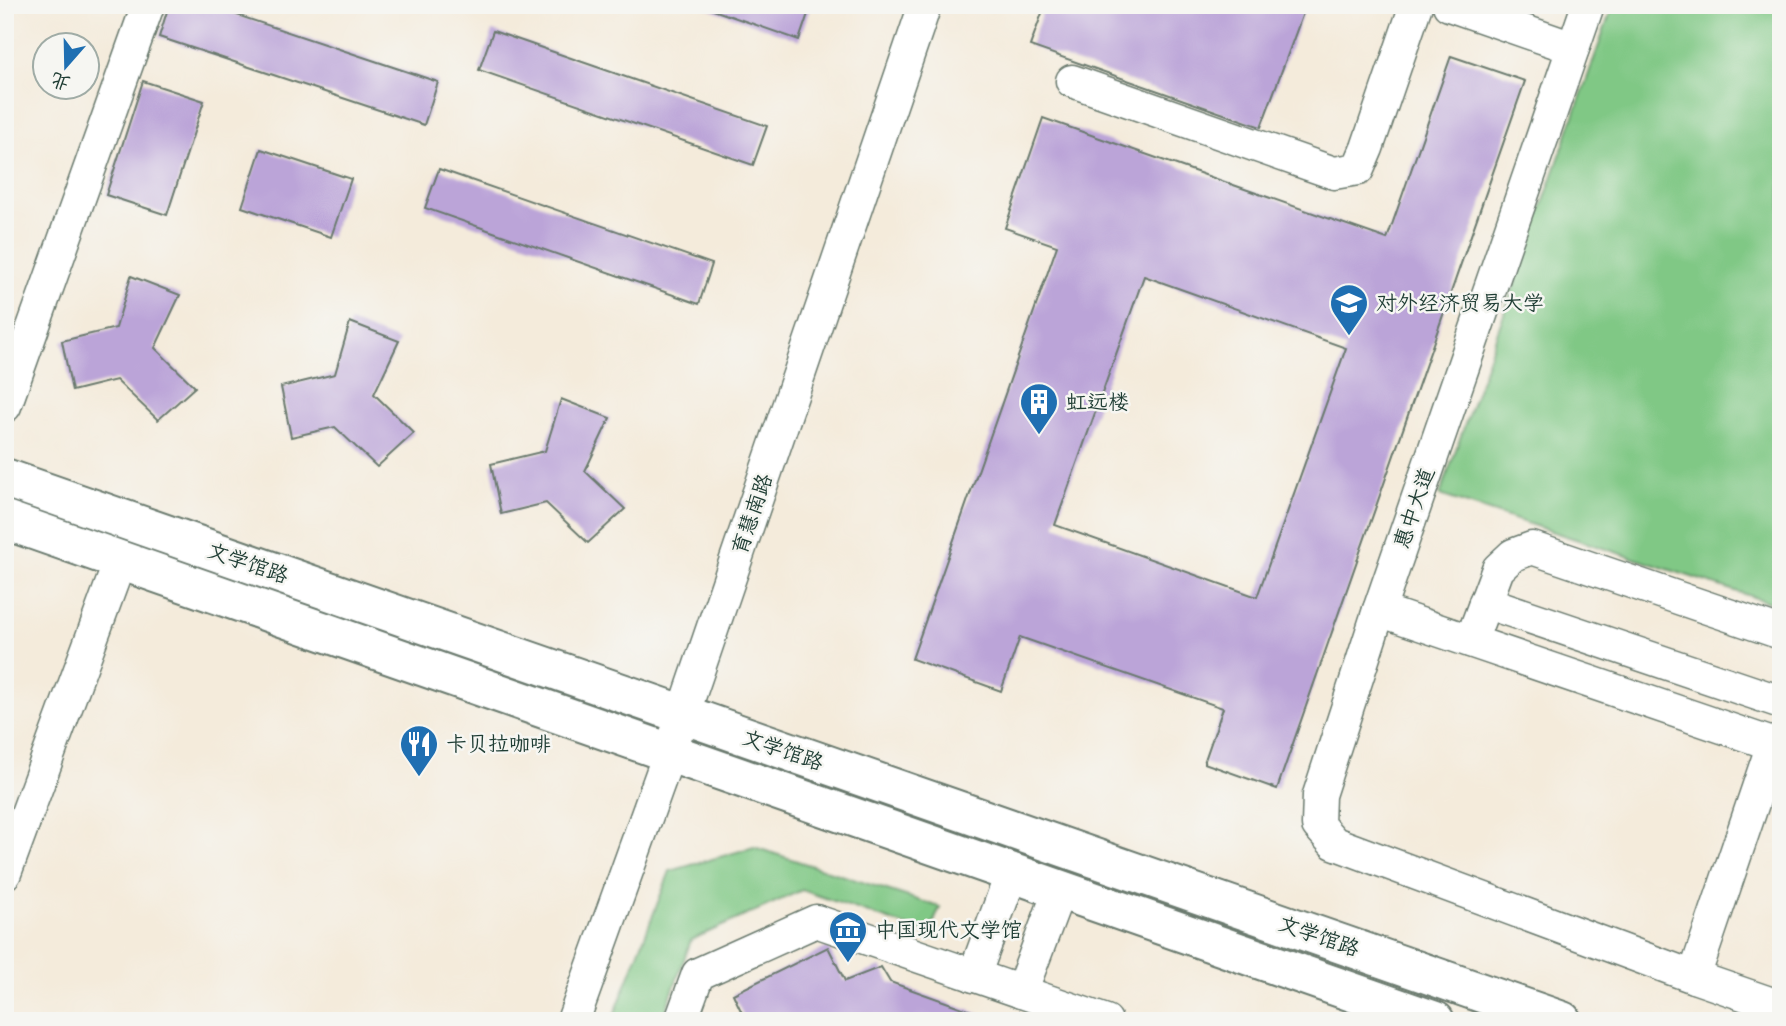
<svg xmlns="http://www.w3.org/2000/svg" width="1786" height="1026" font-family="'Patrick Hand','LXGW WenKai TC',sans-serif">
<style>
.green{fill:#80c885;stroke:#50825c;stroke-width:2}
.building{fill:#bba4d8;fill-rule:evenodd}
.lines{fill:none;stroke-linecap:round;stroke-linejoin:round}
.minor-casing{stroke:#6a7a6e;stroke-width:35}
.major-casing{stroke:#6a7a6e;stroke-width:42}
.minor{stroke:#fff;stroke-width:32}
.major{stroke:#fff;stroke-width:38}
.labels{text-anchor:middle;stroke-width:5;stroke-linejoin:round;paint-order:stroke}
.poi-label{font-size:21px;fill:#1f3d34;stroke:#f6f6f2;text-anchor:start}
.street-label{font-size:21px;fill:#1f3d34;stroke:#f6f6f2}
</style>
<rect width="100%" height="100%" fill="#f6f6f2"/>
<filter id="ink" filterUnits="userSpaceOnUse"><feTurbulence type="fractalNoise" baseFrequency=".0143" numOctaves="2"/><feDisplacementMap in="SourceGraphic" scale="14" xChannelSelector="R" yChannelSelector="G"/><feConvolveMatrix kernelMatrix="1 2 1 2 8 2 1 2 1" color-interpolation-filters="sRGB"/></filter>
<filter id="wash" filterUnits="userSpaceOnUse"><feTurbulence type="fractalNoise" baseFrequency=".00686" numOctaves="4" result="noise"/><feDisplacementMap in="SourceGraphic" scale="28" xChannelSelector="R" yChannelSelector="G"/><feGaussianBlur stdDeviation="1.57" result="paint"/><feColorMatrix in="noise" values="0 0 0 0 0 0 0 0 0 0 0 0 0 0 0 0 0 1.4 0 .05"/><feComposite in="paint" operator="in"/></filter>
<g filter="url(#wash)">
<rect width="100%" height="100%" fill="#f4ebdb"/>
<g class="green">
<path d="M 1613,5 L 1781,5 L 1781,606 L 1440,495 Z"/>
<path d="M 754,847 L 940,907 L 929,934 L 802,890 L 691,940 L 662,1021 L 612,1021 L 670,871 Z"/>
</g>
<g id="blocks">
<g class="building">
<path d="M 169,5 L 207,5 L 438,82 L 424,125 L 159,37 Z"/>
<path d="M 699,5 L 811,5 L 799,40 Z"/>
<path d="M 1045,5 L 1306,5 L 1261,127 L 1030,46 Z"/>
<path d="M 493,31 L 767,126 L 753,165 L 479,70 Z"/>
<path d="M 1451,56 L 1525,81 L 1277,789 L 1204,763 L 1223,708 L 1020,637 L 1001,691 L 912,659 L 1057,246 L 1005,228 L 1043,118 L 1387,239 ZM 1144,276 L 1346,348 L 1257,597 L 1055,525 Z"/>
<path d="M 143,81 L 204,101 L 167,215 L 106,195 Z"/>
<path d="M 261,149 L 351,179 L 331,237 L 242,207 Z"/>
<path d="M 439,169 L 712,264 L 699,304 L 425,208 Z"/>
<path d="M 131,276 L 180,295 L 155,348 L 195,387 L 158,420 L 116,380 L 72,391 L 62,341 L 116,328 Z"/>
<path d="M 350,322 L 399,341 L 374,394 L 414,433 L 377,467 L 335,427 L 291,437 L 281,387 L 335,374 Z"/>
<path d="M 561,399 L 610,418 L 585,471 L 625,509 L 588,543 L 546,503 L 501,514 L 491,464 L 545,451 Z"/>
<path d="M 828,947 L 845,981 L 881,967 L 890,982 L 999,1021 L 734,1021 L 743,1015 L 733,994 Z"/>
</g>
</g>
</g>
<g filter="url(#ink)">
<use href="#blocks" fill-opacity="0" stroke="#6a7a6e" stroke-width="2"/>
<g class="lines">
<defs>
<g id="minor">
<path d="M 1449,5 L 1573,48"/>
<path d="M 1588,5 L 1379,610 L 1781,747"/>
<path d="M 1072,81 L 1334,173 L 1358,169 L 1367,148 L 1416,5"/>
<path d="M 5,406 L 148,5"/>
<path d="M 1485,602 L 1781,702"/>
<path d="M 1379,610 L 1319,795 L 1318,825 L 1334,843 L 1694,977 L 1781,1007"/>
<path d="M 1471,641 L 1498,569 L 1513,555 L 1532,548 L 1781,633"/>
<path d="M 5,873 L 120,561"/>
<path d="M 974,976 L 1012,872"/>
<path d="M 1694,977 L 1773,744"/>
<path d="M 1021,992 L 1060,889"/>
<path d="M 573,1021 L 683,715 L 925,5"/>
<path d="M 681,1021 L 698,974 L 816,921 L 1106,1021"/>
</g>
<g id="major">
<path d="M 5,478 L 1562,1021"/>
<path d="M 5,520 L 1435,1021"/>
</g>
</defs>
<use href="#minor" class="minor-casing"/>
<use href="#major" class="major-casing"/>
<use href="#minor" class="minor"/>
<use href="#major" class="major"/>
</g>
</g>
<defs>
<symbol id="university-pin" viewBox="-11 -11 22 30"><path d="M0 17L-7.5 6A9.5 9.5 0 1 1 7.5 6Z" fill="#1f6fb2" stroke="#f6f6f2"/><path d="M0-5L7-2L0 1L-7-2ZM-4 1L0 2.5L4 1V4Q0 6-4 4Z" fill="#fff"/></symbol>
<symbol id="building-pin" viewBox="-11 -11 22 30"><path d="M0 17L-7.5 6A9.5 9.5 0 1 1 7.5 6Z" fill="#1f6fb2" stroke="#f6f6f2"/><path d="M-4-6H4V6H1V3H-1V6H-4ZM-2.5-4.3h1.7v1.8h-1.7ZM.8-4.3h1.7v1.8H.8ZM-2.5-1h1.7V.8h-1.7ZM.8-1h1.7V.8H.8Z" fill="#fff"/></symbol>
<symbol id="restaurant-pin" viewBox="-11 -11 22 30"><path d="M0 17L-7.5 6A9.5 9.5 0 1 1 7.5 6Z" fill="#1f6fb2" stroke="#f6f6f2"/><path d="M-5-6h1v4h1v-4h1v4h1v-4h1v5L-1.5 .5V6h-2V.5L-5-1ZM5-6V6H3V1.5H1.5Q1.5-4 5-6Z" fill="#fff"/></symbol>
<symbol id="museum-pin" viewBox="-11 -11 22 30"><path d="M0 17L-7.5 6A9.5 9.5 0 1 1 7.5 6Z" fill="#1f6fb2" stroke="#f6f6f2"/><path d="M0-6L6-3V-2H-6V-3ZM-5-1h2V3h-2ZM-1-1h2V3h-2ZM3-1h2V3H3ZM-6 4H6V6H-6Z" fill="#fff"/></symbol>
</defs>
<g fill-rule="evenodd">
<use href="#university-pin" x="1327" y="281" width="44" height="60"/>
<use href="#building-pin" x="1017" y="380" width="44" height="60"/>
<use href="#restaurant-pin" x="397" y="722" width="44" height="60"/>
<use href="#museum-pin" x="826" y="908" width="44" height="60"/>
</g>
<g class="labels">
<g class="poi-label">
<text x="1376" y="310">对外经济贸易大学</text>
<text x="1066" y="409">虹远楼</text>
<text x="446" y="751">卡贝拉咖啡</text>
<text x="875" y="937">中国现代文学馆</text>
</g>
<g class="street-label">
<text transform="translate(1414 508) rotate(-71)" y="7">惠中大道</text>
<text transform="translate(752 514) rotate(-71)" y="7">育慧南路</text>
<text transform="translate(248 563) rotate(19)" y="7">文学馆路</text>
<text transform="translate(783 750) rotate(19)" y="7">文学馆路</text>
<text transform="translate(1319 936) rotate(19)" y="7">文学馆路</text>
</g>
</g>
<rect width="1786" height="1026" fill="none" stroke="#f6f6f2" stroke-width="28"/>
<g transform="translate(66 66) rotate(200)"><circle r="33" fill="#f6f6f2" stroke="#a0aca6" stroke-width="2"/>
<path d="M0-5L12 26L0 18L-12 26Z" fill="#1f6fb2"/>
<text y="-10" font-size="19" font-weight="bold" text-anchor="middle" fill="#1f3d34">北</text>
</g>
</svg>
